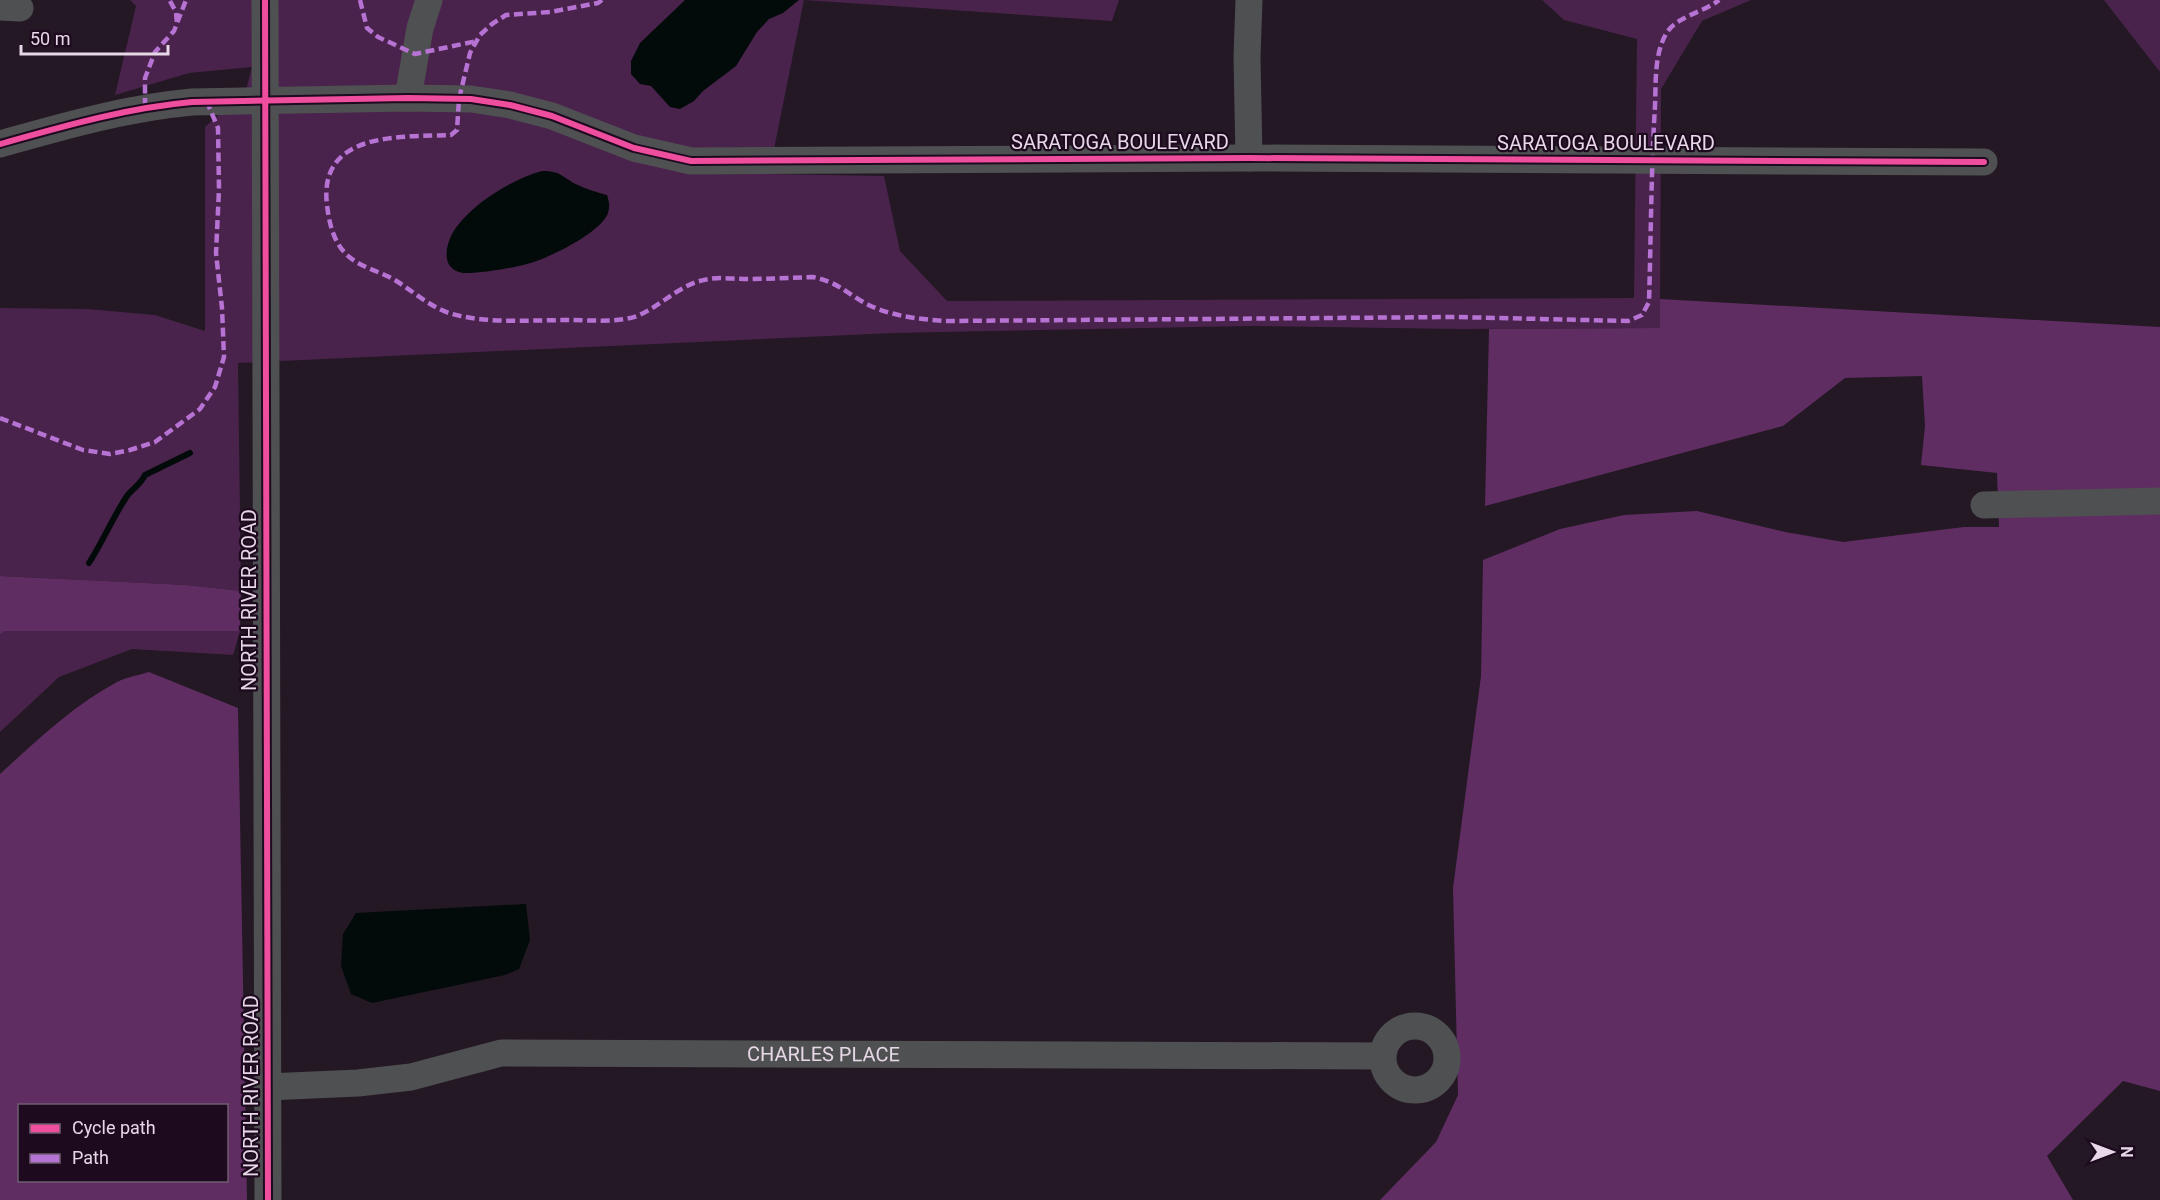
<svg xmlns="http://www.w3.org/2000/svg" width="2160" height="1200" font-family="Roboto,sans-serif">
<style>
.green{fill:#49234b}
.forest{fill:#602d62;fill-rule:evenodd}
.water{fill:#030b0a}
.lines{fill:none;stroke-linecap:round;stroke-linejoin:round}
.stream{stroke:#030b0a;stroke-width:6}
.minor{stroke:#4f5052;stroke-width:27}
.quiet{stroke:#b673d3;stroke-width:4.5;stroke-dasharray:9 4.5;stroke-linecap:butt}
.cycleway-casing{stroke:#1e0a1f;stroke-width:10}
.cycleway{stroke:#ef4d9e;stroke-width:6}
.labels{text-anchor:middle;stroke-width:4.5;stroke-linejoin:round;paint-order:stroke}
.street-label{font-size:20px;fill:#e6d8e6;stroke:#1e0a1f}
</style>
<rect width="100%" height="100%" fill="#231824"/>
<g class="green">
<path d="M 130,0 L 804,0 L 769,174 L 884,176 L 900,251 L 947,301 L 1634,298 L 1637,39 L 1564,20 L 1542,0 L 1751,0 L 1702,21 L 1661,89 L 1660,328 L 1460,329 L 1249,326 L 893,333 L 238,363 L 241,591 L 187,585 L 0,576 L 0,308 L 87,309 L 155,315 L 205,331 L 205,127 L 246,90 L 252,67 L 189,73 L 115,95 L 136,6 Z"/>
<path d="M 804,0 L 1119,0 L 1112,21 Z"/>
<path d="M 2104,0 L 2160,0 L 2160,72 Z"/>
<path d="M 4,631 L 240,631 L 233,655 L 132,649 L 59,677 L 0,732 L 0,635 Z"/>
</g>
<g class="forest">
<path d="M 1660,299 L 2160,327 L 2160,1091 L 2123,1081 L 2047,1156 L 2073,1200 L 1380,1200 L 1436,1142 L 1458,1095 L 1453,888 L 1481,676 L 1483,560 L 1560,529 L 1624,515 L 1697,511 L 1785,532 L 1843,542 L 1964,527 L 1999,527 L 1997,473 L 1921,465 L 1925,426 L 1922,376 L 1845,378 L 1783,426 L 1485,506 L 1489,329 L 1660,328 Z"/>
<path d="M 0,576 L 187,585 L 241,591 L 240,631 L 4,631 L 0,635 Z"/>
<path d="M 149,672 L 238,708 L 247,1200 L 0,1200 L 0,774 C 36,741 74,705 117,682 C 127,677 139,675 149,672 ZM 20,1106 L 226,1106 L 226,1180 L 20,1180 Z"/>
</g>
<g class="water">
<path d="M 685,0 L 799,0 L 783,13 L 769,19 L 757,32 L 736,66 L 703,91 L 694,101 L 680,109 L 670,107 L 651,86 L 640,84 L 631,74 L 631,61 L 640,43 Z"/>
<path d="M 542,171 C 563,171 562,178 578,185 C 588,190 597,192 607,195 C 609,201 610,207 608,213 C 601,233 547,259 527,264 C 513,268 478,274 463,273 C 437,269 447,238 458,225 C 477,201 513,179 542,171 Z"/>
<path d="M 526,904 L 530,940 L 519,969 L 505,975 L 372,1003 L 351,994 L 341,966 L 343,934 L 356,913 Z"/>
</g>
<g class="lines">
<path class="stream" d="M 89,563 C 103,541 113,517 127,496 C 133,488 141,484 145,475 L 190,453"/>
<g class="minor">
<path d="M 265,0 L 268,1200"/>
<path d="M 1249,0 L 1247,57 L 1249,158"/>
<path d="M 0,7 L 20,8"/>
<path d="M 408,98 L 420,28 L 429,0"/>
<path d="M 0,144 C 64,126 126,108 192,102 L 408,98 L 471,99 L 510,105 L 552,116 L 634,148 L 691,161 L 1249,158 L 1984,162"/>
<path d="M 1984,505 L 2160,501"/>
<circle cx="1415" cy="1058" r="32"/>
<path id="s1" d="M 267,1087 L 358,1083 L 411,1077 L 501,1053 L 1382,1056"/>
</g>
<g class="quiet">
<path d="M 360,0 L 367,28 L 378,37 L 415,54 L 477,41"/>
<path d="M 602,0 L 598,3 L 550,12 L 506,15 L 492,24 L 480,35 L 470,53 L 459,99 L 457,130 L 451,135 C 401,137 318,131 327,205 C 329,222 333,241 346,254 C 360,268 381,271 398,282 C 415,293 432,308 452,314 C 489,324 532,320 569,320 C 591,320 617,323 637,316 C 662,306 680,283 709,279 C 720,277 733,279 745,279 C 768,279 790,278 813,277 C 839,283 842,290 863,302 C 888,316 918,319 945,321 L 1456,317 L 1628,321 L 1642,315 L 1649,302 C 1651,237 1651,171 1655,106 C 1656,83 1654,55 1666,34 C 1676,16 1703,13 1719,0"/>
<path d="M 170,1 L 176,12 L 177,24"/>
<path d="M 145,107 L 145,78 L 155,52 L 174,31 L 186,0"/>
<path d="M 0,418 L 83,450 L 110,454 L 130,450 L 155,442 L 200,409 L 215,387 L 224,357 L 222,308 L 216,253 L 219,189 L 218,128 L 207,102"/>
</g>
<defs>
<g id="cycleway">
<path d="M 265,0 L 268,1200"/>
<path d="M 0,144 C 64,126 126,108 192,102 L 408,98 L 471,99 L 510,105 L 552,116 L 634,148 L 691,161 L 1249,158 L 1984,162"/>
</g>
</defs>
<use href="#cycleway" class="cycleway-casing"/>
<use href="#cycleway" class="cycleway"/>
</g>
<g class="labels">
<g class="street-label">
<text x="1120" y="149">SARATOGA BOULEVARD</text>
<text x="1606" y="150">SARATOGA BOULEVARD</text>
<text transform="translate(249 600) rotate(-90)" y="7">NORTH RIVER ROAD</text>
<text dy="7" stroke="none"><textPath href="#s1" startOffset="560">CHARLES PLACE</textPath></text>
<text transform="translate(251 1086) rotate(-90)" y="7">NORTH RIVER ROAD</text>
</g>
</g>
<rect x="18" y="1104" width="210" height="78" fill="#1e0a1f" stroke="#6e5c6f" stroke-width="1.5"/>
<rect x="30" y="1124" width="30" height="9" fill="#ef4d9e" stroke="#6e5c6f" stroke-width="1.5"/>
<text x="72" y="1134" font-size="18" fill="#e6d8e6">Cycle path</text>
<rect x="30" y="1154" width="30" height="9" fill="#b673d3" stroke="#6e5c6f" stroke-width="1.5"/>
<text x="72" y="1164" font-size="18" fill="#e6d8e6">Path</text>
<g transform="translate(2112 1152) rotate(90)" stroke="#1e0a1f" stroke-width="4.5" paint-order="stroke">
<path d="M0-4.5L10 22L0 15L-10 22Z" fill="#e6d8e6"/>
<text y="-9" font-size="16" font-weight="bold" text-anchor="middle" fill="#e6d8e6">N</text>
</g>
<path d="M21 45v9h147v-9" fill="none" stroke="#e6d8e6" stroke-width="3"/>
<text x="30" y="45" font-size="18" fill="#e6d8e6" stroke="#1e0a1f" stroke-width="4.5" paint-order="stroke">50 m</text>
</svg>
